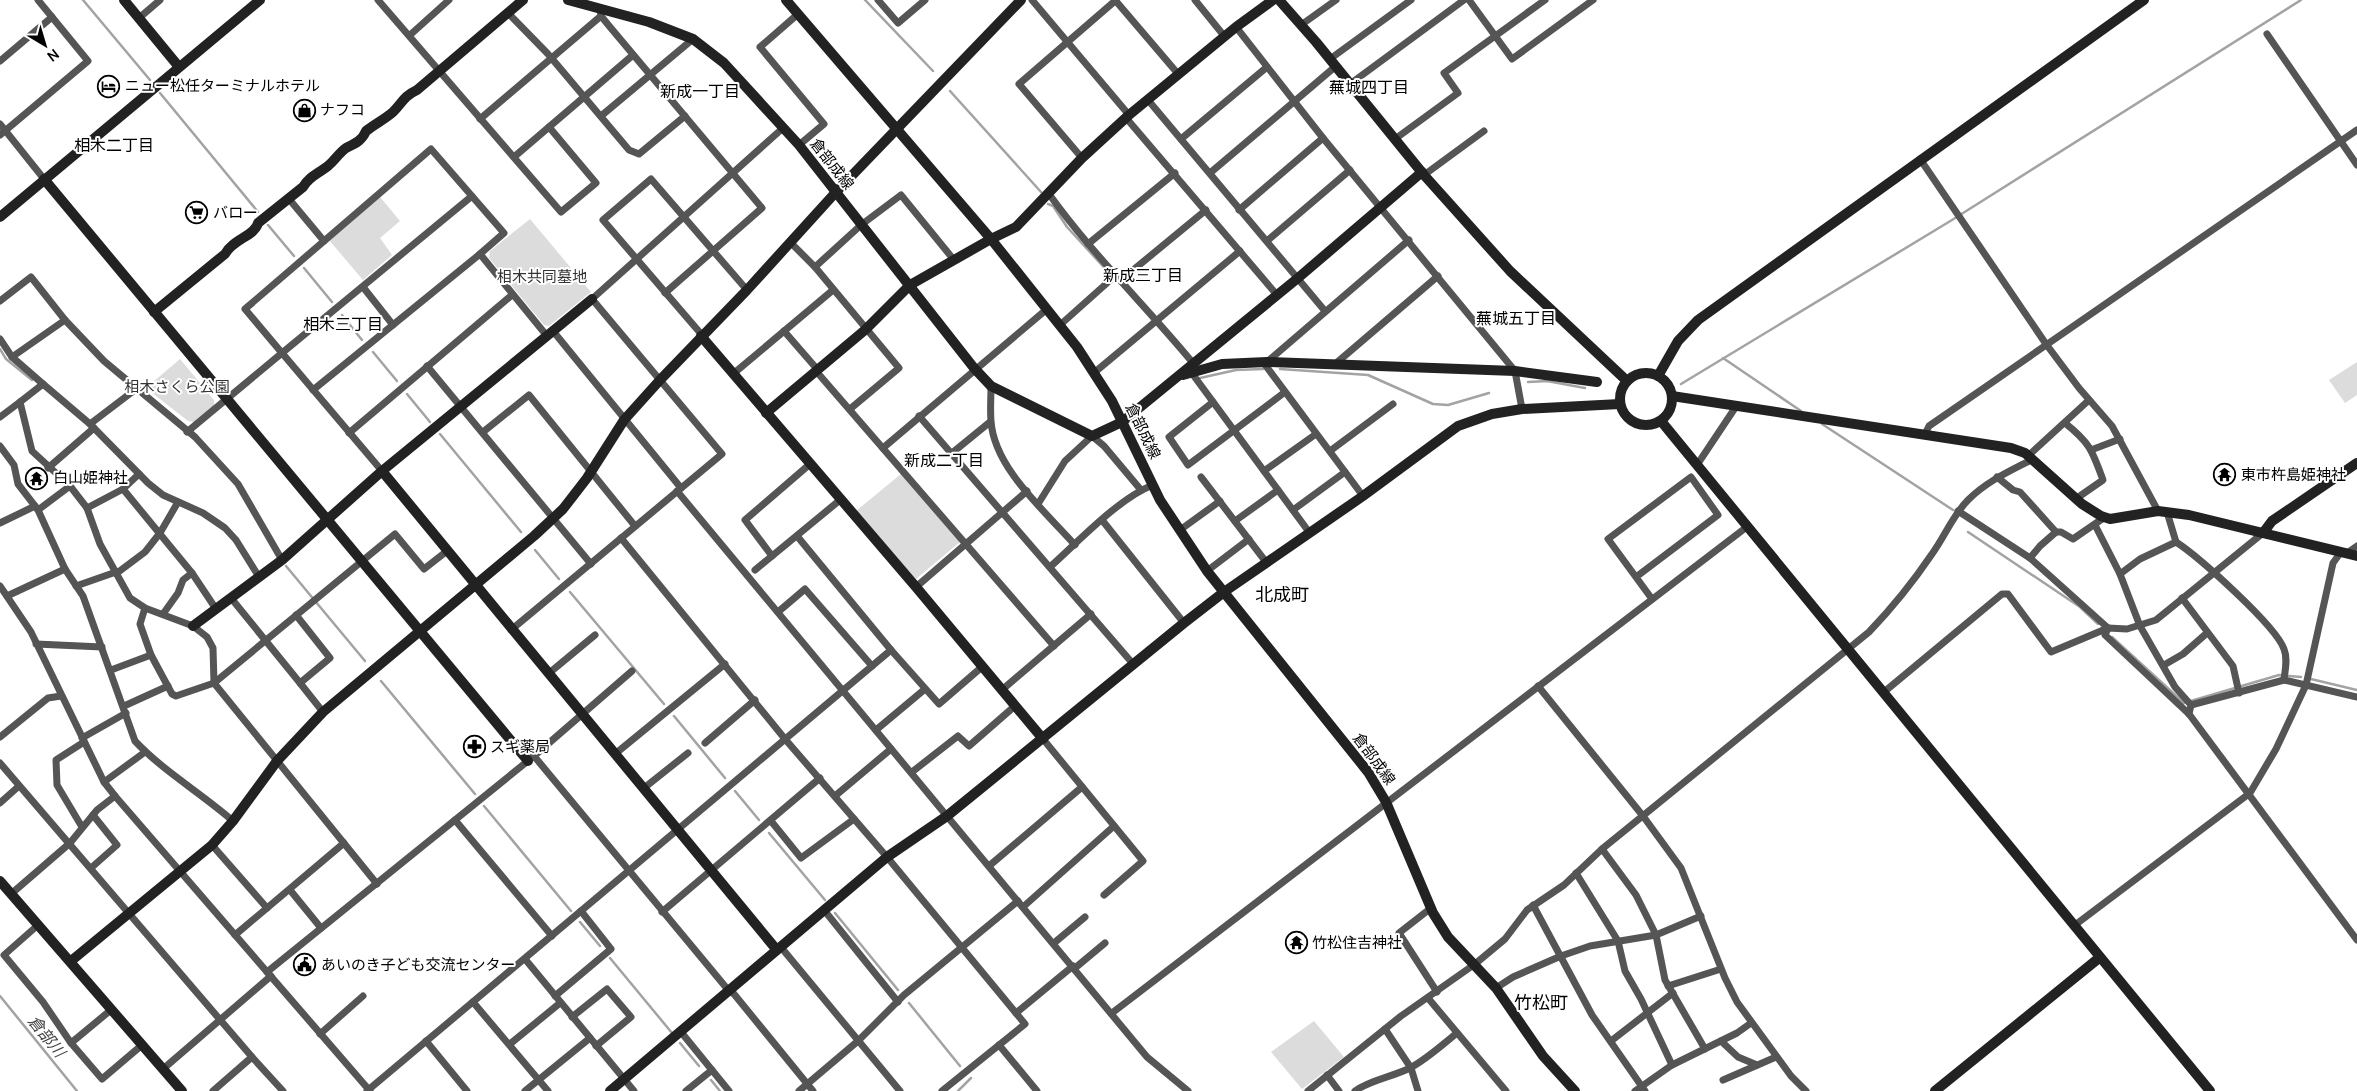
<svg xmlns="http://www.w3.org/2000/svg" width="2357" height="1091" font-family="Manrope,'Noto Sans JP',sans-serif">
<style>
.green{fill:#dcdcdc}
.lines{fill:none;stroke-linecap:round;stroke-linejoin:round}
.stream{stroke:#a3a3a3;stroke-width:2.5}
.street{stroke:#555;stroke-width:7}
.secondary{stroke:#222;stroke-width:10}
.labels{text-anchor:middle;stroke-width:4;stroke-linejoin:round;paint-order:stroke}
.poi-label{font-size:15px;fill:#000;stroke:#fff;text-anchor:start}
.street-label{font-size:15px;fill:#000;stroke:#fff}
.park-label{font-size:15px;fill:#333;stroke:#fff}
.neighbourhood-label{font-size:16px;fill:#000;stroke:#fff}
.water-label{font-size:16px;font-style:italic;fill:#444;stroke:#fff}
.quarter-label{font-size:18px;fill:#000;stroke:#fff}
</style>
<rect width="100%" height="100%" fill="#fff"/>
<g class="green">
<path d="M 380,197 L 400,221 L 380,238 L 392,255 L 363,280 L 329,240 Z"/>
<path d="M 530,219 L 591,292 L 549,326 L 544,325 L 489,258 L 490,251 Z"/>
<path d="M 180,359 L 214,400 L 214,406 L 194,422 L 188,421 L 146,388 Z"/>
<path d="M 2357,362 L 2357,395 L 2345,403 L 2329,380 Z"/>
<path d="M 901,474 L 960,542 L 916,579 L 856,511 Z"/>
<path d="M 1314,1021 L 1344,1057 L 1302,1089 L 1271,1052 Z"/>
</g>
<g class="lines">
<g class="stream">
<path d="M 83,0 L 150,80"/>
<path d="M 865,0 L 933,71"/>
<path d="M 950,91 L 1041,192"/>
<path d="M 160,93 L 258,212"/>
<path d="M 1048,204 L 1053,206 L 1067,227 L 1111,275"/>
<path d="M 268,225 L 294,256"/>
<path d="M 304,268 L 332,302"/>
<path d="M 342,315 L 362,340"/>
<path d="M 0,349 L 6,359 L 32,380"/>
<path d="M 373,352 L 397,381"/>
<path d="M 1723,358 L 1801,411"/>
<path d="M 1280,369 L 1368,375 L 1433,404 L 1448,405 L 1489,393"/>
<path d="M 1200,378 L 1236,370 L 1263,369"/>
<path d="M 1528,382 L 1547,381 L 1585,388"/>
<path d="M 1681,384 L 1952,220 L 2301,0"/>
<path d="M 407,394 L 430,422"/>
<path d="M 1822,424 L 1953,510"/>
<path d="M 440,434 L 521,532"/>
<path d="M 1968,532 L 2080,607 L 2098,624"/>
<path d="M 535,550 L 559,579"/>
<path d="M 286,566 L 365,661"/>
<path d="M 570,592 L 664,704"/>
<path d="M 2112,637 L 2184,703 L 2279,675 L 2301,677"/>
<path d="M 2311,679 L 2357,690"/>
<path d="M 381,681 L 475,794"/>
<path d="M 674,716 L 725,778"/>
<path d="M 735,791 L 759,820"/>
<path d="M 484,806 L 571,911"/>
<path d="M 769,833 L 825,900"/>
<path d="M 835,913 L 898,990"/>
<path d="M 580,922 L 600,946"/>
<path d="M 610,958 L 672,1033"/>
<path d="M 0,996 L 77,1091"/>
<path d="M 909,1003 L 960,1066"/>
<path d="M 680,1043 L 699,1066"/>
<path d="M 711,1080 L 720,1091"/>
<path d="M 958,1091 L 971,1078"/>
</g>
<g class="street">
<path d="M 378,0 L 561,212 L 596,183 L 549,127"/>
<path d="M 878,0 L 898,23 L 925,0"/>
<path d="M 1032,0 L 1129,115"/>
<path d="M 1115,0 L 1179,75"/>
<path d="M 1195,0 L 1225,37"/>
<path d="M 1469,0 L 1512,59 L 1593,0"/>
<path d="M 600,9 L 601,16 L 610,27 L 762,208 L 665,293"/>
<path d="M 508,13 L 548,54 L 629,150 L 639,154 L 685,116"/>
<path d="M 798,14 L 760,47 L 824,124 L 799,145"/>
<path d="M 139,18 L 160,0"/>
<path d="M 1301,25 L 1336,0"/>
<path d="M 1236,27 L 1323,138 L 1515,371 L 1522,409"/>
<path d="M 2267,34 L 2357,165"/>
<path d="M 410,35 L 449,0"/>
<path d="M 1330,59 L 1411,0"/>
<path d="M 0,61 L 52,17"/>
<path d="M 1350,84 L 1464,0"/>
<path d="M 1148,100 L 1325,311"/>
<path d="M 601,116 L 693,39"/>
<path d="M 480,119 L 601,16"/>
<path d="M 1127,119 L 1277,295"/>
<path d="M 0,124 L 44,179"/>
<path d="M 0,135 L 88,61 L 38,0"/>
<path d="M 1181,139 L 1267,67"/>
<path d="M 1395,139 L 1458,93 L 1444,73 L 1545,0"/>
<path d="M 514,157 L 633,55"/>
<path d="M 1082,158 L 1019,84 L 1116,0"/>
<path d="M 1920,159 L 2046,344 L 2079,388 L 2112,426 L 2158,511"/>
<path d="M 1210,173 L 1336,66"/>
<path d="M 1424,175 L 1484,131"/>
<path d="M 1049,194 C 1092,254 1146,306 1193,363"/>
<path d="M 472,196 L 282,353 L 245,309 L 431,149 L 504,233 L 480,254"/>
<path d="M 289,199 L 324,241"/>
<path d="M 1239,210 L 1323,138"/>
<path d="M 1267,241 L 1350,170"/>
<path d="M 790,242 L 815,267"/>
<path d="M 1088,244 L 1175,173"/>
<path d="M 1121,280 L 1206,210"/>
<path d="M 363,287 L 393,325"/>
<path d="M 0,301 L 31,277 L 65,320"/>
<path d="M 1060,325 L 1116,275"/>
<path d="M 553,331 L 681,488"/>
<path d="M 784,331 L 817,369"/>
<path d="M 702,335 L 603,220 L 651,179 L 747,290"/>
<path d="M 0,339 L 12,357"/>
<path d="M 1263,362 L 1363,496"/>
<path d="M 1267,362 L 1409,240"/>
<path d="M 1334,365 L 1438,276"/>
<path d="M 427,366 L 591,564"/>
<path d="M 816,371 L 1054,646"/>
<path d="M 1095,372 L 1240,251"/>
<path d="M 1191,372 L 1309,532"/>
<path d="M 733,374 L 833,290"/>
<path d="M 43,384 L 90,424 L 148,483 L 163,495 L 203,513 L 225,528 L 236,540 L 259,577"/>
<path d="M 991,386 C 991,398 990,410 991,421 C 994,468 1045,511 1075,545"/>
<path d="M 313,390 L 480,254 L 547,336"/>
<path d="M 20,402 L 43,384 L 12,357 L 65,320 L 104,361 L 195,437 L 238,484 L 282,560"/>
<path d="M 1213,402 L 1169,437 L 1188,465 L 1285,392"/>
<path d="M 850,409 L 899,368 L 815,267 L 861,225 L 901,195 L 954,260"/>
<path d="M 919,416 L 1134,665"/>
<path d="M 0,417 L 20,402 L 32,451 L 70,486 L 87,508 L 100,544 L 130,598 L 145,608 L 193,626 L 207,637 L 213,648 L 214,683 L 377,884"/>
<path d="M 2065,423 C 2090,443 2092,450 2103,480 L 2077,498"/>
<path d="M 90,424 L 136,389"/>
<path d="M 187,432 L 282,353 L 382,471"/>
<path d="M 483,432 L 529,395 L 635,526"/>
<path d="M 349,433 L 512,295"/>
<path d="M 1925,434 L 1929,426 L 2357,130"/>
<path d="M 0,446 L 14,465 L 18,484 L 38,510 L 65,569 L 83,596 L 135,741 C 163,771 201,793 233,821"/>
<path d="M 883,448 L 1047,309"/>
<path d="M 2091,450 L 2120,439"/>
<path d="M 1330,451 L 1393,404"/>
<path d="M 952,453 L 990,422"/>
<path d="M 2029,455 L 2089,400"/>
<path d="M 1697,465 L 1737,405"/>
<path d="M 48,468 L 94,428"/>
<path d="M 1264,471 L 1316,434"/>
<path d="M 1201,477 L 1266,562"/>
<path d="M 1997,477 L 2013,490 L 2020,492 L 2056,532 L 2061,532 L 2073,539 L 2105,517"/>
<path d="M 123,489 L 139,474"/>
<path d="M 677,491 L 1147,1057 L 1188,1091"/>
<path d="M 1038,504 L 1065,461 L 1092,436 L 1104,446 L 1141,490"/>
<path d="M 87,508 L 123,489 L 192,573 L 216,609"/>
<path d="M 38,510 L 70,486"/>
<path d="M 1293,510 L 1345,472"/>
<path d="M 1958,511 L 2030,558 L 2108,628"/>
<path d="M 2167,512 L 2176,542"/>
<path d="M 1102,520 L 1184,623"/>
<path d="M 1235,521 L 1278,490"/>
<path d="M 0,523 L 35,506"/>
<path d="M 2095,525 L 2120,574 L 2140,626 L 2175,687 L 2191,705 L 2189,714"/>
<path d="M 1180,530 L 1220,501"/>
<path d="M 797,536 L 891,650 L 939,704 L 983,666"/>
<path d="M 621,538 L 785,739 L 887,857 L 1025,1024 L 942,1091"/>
<path d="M 2347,553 L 2357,546"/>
<path d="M 772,556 L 745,520 L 810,464"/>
<path d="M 2030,558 L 2040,546 L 2056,532"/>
<path d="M 1050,567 C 1078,542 1119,498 1153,485"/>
<path d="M 755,570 L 840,500"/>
<path d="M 1207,571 L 1249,539"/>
<path d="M 117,573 L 145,552 L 160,533 L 178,502"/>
<path d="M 2120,574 L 2140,559 L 2176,542 C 2199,557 2276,626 2284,649 C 2288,659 2285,670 2284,680"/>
<path d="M 1636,577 L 1718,515 L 1691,477 L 1608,539 L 1652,599"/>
<path d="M 0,586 L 31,632 L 104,782 L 115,796 L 97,810 L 70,843 L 11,894"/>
<path d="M 76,586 L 116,572"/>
<path d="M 916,587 L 1027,491"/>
<path d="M 7,596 L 65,569"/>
<path d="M 231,598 L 300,683 L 330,658 L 296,615"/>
<path d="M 2182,598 L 2233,666 L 2239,693"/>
<path d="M 145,608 L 140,624 L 151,655 L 172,694 L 176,696 L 214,683 L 395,534 L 424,569 L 447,551"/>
<path d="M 778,612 L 805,589 L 872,666"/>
<path d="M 163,614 L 178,593 L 183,580 L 192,573"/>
<path d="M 2108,628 L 2105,635 L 2189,714 L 2357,940"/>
<path d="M 511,630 L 722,454 L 592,299 L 783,128"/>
<path d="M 36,644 L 102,647"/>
<path d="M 2164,665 L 2183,654 L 2207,633"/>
<path d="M 111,670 L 151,655"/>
<path d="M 548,674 L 595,635"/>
<path d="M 300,683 L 323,712"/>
<path d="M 1538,686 L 1643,816 L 1681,868 L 1725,978 L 1737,1002 L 1791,1076 L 1806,1091"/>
<path d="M 1003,689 L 1091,614"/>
<path d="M 1884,692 L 2002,594 L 2008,594 L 2051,652 L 2108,628 L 2127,629 L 2156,620 L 2263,533"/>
<path d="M 2191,705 L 2284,680 L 2357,697"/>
<path d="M 124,706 L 168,686"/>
<path d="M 876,730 L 925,689"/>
<path d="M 0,737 L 48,698 L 61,696"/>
<path d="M 82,738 L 126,713"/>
<path d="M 1043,739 L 1143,861 L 1104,895"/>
<path d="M 705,743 L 755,700"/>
<path d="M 615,754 L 725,664"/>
<path d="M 534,756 L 729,991 L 734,994 L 813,1091"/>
<path d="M 0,763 L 252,1057 L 213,1091"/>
<path d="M 912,772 L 958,736 L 969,746 L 1016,705"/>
<path d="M 104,782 L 145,752"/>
<path d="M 644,788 L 688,753"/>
<path d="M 115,796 L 370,1091"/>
<path d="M 835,796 L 891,749"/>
<path d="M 0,803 L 19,786"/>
<path d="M 455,820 L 552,936"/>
<path d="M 771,821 L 801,858 L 854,819"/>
<path d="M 82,827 L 57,785 L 56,760 L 84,742"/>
<path d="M 212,845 L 267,908"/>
<path d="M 1602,849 L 1636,895 L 1656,935 L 1665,980 L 1705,1049"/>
<path d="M 989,866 L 1082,787"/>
<path d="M 91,868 L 117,845 L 93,815"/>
<path d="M 1576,873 L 1618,941 L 1625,971 L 1641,999 L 1672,1065"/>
<path d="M 290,890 L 321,928"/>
<path d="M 1533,905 L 1592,1015 L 1645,1091"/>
<path d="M 1023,907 L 1114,826"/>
<path d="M 1431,908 L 1399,933 L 1437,992"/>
<path d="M 824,910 L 898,1002"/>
<path d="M 662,912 L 820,778"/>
<path d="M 38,925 L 4,955 L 43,1002 L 71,1043 L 112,1009"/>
<path d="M 2075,925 L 2250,793 L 2276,749 L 2306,685 L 2333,563 L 2341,552"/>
<path d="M 235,935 L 344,843"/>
<path d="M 1054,943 L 1085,917"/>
<path d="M 780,946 L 900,1091"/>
<path d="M 525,959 L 634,1091"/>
<path d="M 1075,968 L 1105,943"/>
<path d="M 267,972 L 534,756 L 632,671"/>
<path d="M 1668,986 L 1721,969"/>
<path d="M 1496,988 L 1513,977 L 1561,956 L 1590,946 L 1656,935 L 1701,916"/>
<path d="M 555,996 L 611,949 L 581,911"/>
<path d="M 1428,998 L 1506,1091"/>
<path d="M 473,1002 L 548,1091"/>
<path d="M 1016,1013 L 1073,966"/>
<path d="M 1112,1013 L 1748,526"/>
<path d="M 572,1017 L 607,989 L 631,1017 L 596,1046"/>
<path d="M 1385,1029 L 1411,1068 L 1418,1091"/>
<path d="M 681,1032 L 729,1091"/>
<path d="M 320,1034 L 363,996"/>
<path d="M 426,1041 L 467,1091"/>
<path d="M 1611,1041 L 1673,993"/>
<path d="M 1721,1041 L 1738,1057 L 1757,1065"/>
<path d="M 71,1043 L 102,1079 L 142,1045"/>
<path d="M 510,1044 L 560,1003"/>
<path d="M 999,1045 L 1037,1091"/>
<path d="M 252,1057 L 283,1091"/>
<path d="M 163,1069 L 271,976"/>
<path d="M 1327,1075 L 1339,1091"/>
<path d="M 1723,1080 L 1776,1057"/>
<path d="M 367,1091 L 891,650"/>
<path d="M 525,1091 L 590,1038"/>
<path d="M 686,1091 L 712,1070"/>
<path d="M 799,1091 L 858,1041 L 904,995 L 1018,901"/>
<path d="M 1308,1091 L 1401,1016 L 1475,964 L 1505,939 L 1527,910 L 1564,885 L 1602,849 L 1869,632 C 1892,608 1913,582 1932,554 C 1945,536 1953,515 1968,500 C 1987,481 2010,471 2033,459"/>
<path d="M 1355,1091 C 1370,1080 1392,1077 1410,1068 C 1427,1059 1442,1045 1457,1033"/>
<path d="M 1635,1091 L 1672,1065 L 1737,1033 L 1751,1023"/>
</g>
<g class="secondary">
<path d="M 124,0 L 179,67"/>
<path d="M 568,0 L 649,22 L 693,39 L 724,63 L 799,145 L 974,368 L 991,386 L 1092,436 L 1122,422 L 1298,278 L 1422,172"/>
<path d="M 786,0 L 991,239 L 1077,347 L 1112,401 L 1160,500 L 1207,571 L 1368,772 L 1386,802 L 1433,913 L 1448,937 L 1496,988 L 1543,1056 L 1575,1091"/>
<path d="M 1279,0 L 1316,42 L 1424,175 L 1510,271 L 1627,381"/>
<path d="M 44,179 L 528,761"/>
<path d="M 0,217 L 260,0"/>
<path d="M 592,299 L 382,471 L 776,949"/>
<path d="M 154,312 L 225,254 C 233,239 255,236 258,223 L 303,187 C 309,176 320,173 329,165 C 335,160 339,153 346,148 C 354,144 362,141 366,131 C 375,124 385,119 393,112 C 402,103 404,96 417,90 L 523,0"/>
<path d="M 701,336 L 916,587 L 1043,739"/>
<circle cx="1646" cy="399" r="26"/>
<path d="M 1183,375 L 1222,364 L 1267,362 L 1515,371 L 1597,382"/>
<path d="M 1658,376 L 1678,341 L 1698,320 L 2144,0"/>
<path d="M 1672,396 L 2011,448 L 2025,453 L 2082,504 L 2101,516 L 2110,519 L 2158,511 L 2189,515 L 2357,556"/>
<path d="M 766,413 L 865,330 L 910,285 L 991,239 L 1016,227 L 1082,158 L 1129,115 L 1236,27 L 1273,0"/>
<path d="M 1661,421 L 2210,1091"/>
<path d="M 2263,533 L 2272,521 L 2357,463"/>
<path d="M 193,626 L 282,560 L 382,471"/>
<path d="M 0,881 L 182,1091"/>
<path d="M 71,961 L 212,845 L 233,821 L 277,761 L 323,712 L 534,536 L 563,509 L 587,478 L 624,420 L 660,380 L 747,290 L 836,192 L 1021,0"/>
<path d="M 610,1091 L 887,857 L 947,816 L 1184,623 L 1224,592 L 1363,496 L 1458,426 L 1492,414 L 1522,409 L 1620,404"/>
<path d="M 1935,1091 L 2099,958"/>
</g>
</g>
<defs>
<symbol id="hotel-ring" viewBox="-11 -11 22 22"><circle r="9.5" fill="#fff" stroke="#000" stroke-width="1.5"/><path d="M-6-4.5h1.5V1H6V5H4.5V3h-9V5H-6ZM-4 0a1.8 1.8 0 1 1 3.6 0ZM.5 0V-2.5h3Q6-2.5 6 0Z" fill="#000"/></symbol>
<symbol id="shop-ring" viewBox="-11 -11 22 22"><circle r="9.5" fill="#fff" stroke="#000" stroke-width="1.5"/><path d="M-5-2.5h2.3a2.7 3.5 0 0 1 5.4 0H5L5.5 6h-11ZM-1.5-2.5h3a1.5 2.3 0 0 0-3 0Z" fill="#000"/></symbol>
<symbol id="supermarket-ring" viewBox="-11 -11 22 22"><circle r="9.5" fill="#fff" stroke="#000" stroke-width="1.5"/><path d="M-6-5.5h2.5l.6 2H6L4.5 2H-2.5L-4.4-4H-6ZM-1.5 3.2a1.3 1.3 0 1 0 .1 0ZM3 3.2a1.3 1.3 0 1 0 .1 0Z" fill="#000"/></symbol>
<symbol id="temple-ring" viewBox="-11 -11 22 22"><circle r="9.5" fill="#fff" stroke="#000" stroke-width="1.5"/><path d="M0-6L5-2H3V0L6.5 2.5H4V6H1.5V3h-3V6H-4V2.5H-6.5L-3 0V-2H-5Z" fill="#000"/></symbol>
<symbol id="pharmacy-ring" viewBox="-11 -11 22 22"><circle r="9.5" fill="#fff" stroke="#000" stroke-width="1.5"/><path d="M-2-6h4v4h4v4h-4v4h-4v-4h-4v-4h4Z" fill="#000"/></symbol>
<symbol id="civic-ring" viewBox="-11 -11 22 22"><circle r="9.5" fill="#fff" stroke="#000" stroke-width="1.5"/><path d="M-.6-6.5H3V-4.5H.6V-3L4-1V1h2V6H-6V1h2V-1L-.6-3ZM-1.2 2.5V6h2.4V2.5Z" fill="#000"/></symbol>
</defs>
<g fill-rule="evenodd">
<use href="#hotel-ring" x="96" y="74" width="25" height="25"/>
<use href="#shop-ring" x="292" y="98" width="25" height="25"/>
<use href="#supermarket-ring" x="184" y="200" width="25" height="25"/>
<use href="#temple-ring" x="2212" y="462" width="25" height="25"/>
<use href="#temple-ring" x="24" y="466" width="25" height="25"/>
<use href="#pharmacy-ring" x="462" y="734" width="25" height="25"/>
<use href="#temple-ring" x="1284" y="930" width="25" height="25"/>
<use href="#civic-ring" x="292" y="952" width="25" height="25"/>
</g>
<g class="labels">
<g class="poi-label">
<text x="125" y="91">ニュー松任ターミナルホテル</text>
<text x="320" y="115">ナフコ</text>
<text x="213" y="218">バロー</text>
<text x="2241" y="480">東市杵島姫神社</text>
<text x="53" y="483">白山姫神社</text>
<text x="490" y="752">スギ薬局</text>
<text x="1312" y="948">竹松住吉神社</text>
<text x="321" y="970">あいのき子ども交流センター</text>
</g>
<g class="street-label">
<text transform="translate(832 164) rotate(52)" y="5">倉部成線</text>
<text transform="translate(1143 431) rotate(64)" y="5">倉部成線</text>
<text transform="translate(1374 759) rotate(54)" y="5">倉部成線</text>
</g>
<g class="park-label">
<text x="542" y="282">相木共同墓地</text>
<text x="177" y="392">相木さくら公園</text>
</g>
<g class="neighbourhood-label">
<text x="1369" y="93">蕪城四丁目</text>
<text x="700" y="97">新成一丁目</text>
<text x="114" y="151">相木二丁目</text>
<text x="1143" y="281">新成三丁目</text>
<text x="1516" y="324">蕪城五丁目</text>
<text x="343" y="330">相木三丁目</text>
<text x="944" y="466">新成二丁目</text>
</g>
<g class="water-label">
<text transform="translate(47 1036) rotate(51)" y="6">倉部川</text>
</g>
<g class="quarter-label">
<text x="1282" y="601">北成町</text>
<text x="1541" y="1009">竹松町</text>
</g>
</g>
<g transform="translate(45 45) rotate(142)" stroke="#ffffff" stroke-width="4" paint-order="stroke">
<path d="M0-4L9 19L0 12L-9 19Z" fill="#000000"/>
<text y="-8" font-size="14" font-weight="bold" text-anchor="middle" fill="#000000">N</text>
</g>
</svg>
